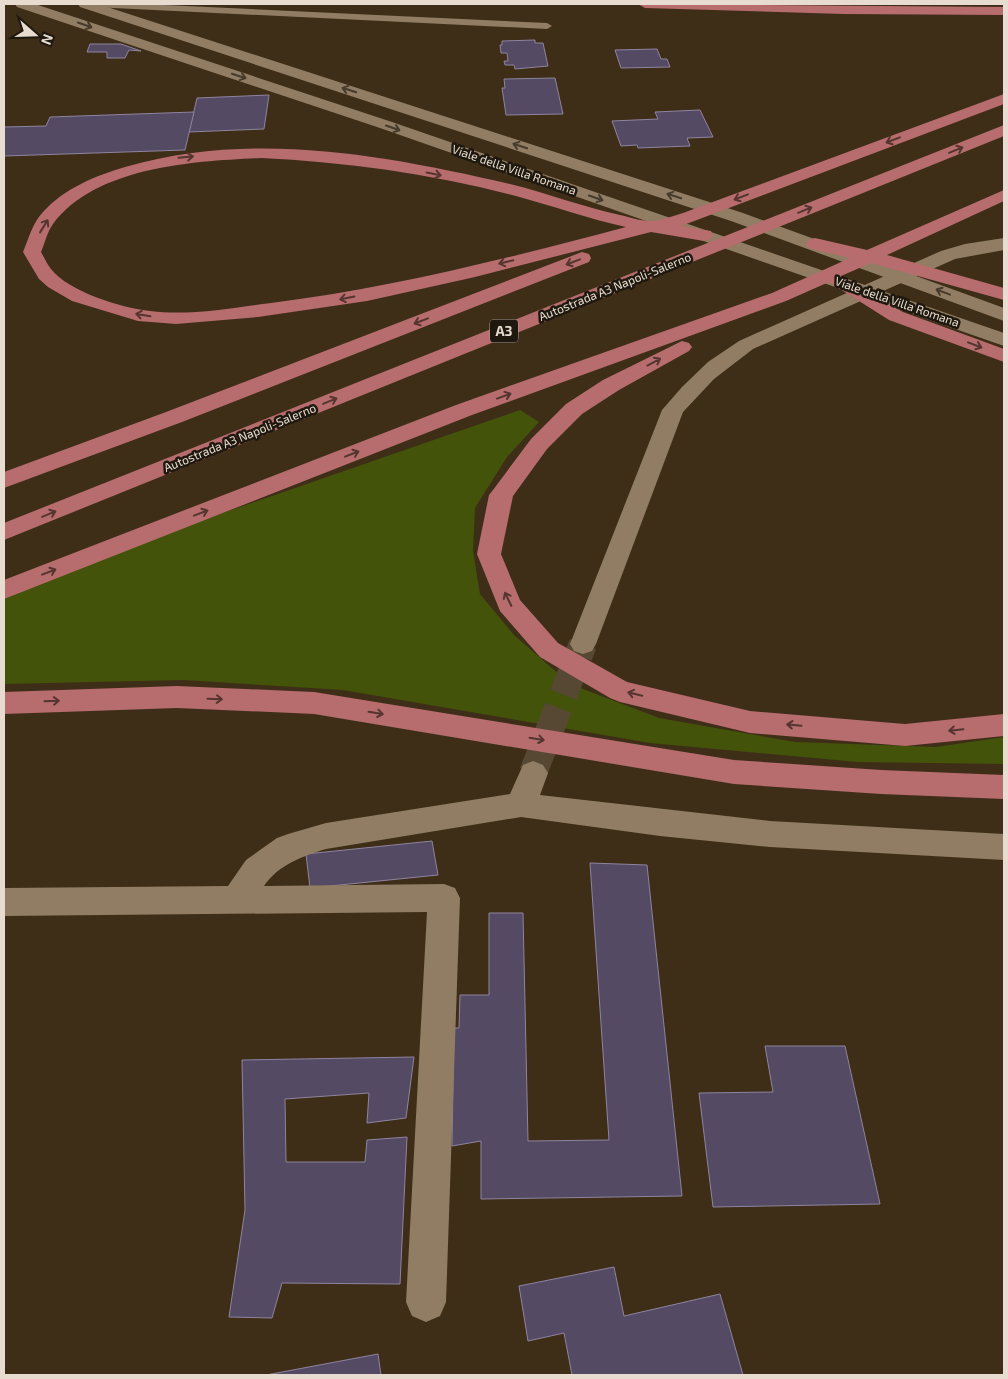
<svg xmlns="http://www.w3.org/2000/svg" width="1008" height="1379" font-family="'Exo 2',sans-serif">
<style>
.green{fill:#43530a}
.building{fill:#544a63;stroke:#8f84a0}
.lines{fill:none;stroke-linecap:round;stroke-linejoin:round}
.minor-tunnel{stroke:#574833;stroke-width:28;stroke-dasharray:28 14;stroke-linecap:butt}
.service{fill:#907d64;fill-rule:evenodd}
.minor{fill:#907d64;fill-rule:evenodd}
.secondary{fill:#907d64;fill-rule:evenodd}
.motorway{fill:#b76c6d;fill-rule:evenodd}
.oneway{stroke:#473b2c}
.oneway2{stroke:#54352f}
.labels{text-anchor:middle;stroke-width:5;stroke-linejoin:round;paint-order:stroke}
.far-street-label{font-size:12px;fill:#e7dccf;stroke:#1f180e}
.shield{fill:#1f180e;stroke:#aba195;stroke-width:1}
.shield-label{font-size:14px;font-weight:bold;fill:#e7dccf}
</style>
<rect width="100%" height="100%" fill="#3e2e18"/>
<path class="green" d="M 520,410 L 539,422 L 507,457 L 475,508 L 473,551 L 480,594 L 514,635 L 570,684 L 659,718 L 795,742 L 936,747 L 1004,737 L 1004,764 L 858,762 L 650,743 L 343,690 L 183,680 L 4,684 L 4,597 L 217,515 Z"/>
<g class="building">
<path d="M 535,40 L 535,43 L 543,43 L 548,66 L 515,69 L 514,65 L 505,65 L 504,61 L 508,61 L 507,53 L 501,53 L 500,45 L 502,45 L 502,41 Z"/>
<path d="M 90,44 L 121,44 L 141,51 L 129,50 L 125,58 L 107,58 L 107,52 L 87,52 Z"/>
<path d="M 657,49 L 661,59 L 667,59 L 670,67 L 621,68 L 615,50 Z"/>
<path d="M 555,78 L 563,114 L 506,115 L 502,88 L 505,88 L 504,79 Z"/>
<path d="M 269,95 L 264,129 L 189,132 L 197,98 Z"/>
<path d="M 700,110 L 713,137 L 687,138 L 690,146 L 638,148 L 637,145 L 621,146 L 612,121 L 658,119 L 655,112 Z"/>
<path d="M 194,112 L 185,150 L 4,156 L 4,127 L 46,126 L 50,117 Z"/>
<path d="M 432,841 L 438,875 L 310,888 L 306,854 Z"/>
<path d="M 590,863 L 647,865 L 682,1196 L 481,1199 L 481,1141 L 452,1146 L 454,1028 L 459,1028 L 460,995 L 489,995 L 489,913 L 523,913 L 528,1141 L 609,1140 Z"/>
<path d="M 765,1046 L 845,1046 L 880,1204 L 713,1207 L 699,1093 L 773,1092 Z"/>
<path d="M 414,1057 L 406,1118 L 367,1123 L 369,1093 L 285,1099 L 286,1162 L 365,1162 L 367,1140 L 407,1137 L 400,1284 L 282,1283 L 272,1318 L 229,1317 L 245,1210 L 242,1060 Z"/>
<path d="M 614,1267 L 624,1316 L 720,1294 L 743,1375 L 572,1375 L 564,1333 L 528,1341 L 519,1286 Z"/>
<path d="M 378,1354 L 381,1375 L 266,1375 Z"/>
</g>
<g class="lines">
<path class="minor-tunnel" d="M 533,773 L 583,644"/>
<path class="service" d="M 89,4 L 143,4 L 547,23 L 552,26 L 547,29 L 93,7 Z"/>
<g class="minor">
<path d="M 1004,238 L 1004,250 L 955,259 L 753,349 L 714,379 L 683,412 L 596,644 L 592,651 L 583,654 L 574,651 L 570,644 L 662,410 L 682,387 L 708,362 L 739,341 L 941,251 L 965,244 Z"/>
<path d="M 533,761 L 543,765 L 548,773 L 540,795 L 770,821 L 1004,834 L 1004,860 L 770,847 L 660,836 L 521,817 L 326,849 C 303,856 278,865 264,886 L 444,884 L 455,888 L 460,898 L 446,1302 L 440,1316 L 426,1322 L 412,1316 L 406,1302 L 427,912 L 4,916 L 4,888 L 228,886 L 246,860 L 277,838 L 288,834 L 326,823 L 510,794 L 523,765 Z"/>
</g>
<g class="secondary">
<path d="M 15,4 L 35,4 L 392,122 L 1004,333 L 1004,346 L 380,128 L 17,7 Z"/>
<path d="M 78,4 L 98,4 L 743,213 L 1004,308 L 1004,321 L 731,221 L 80,7 Z"/>
</g>
<g class="motorway">
<path d="M 638,4 L 1004,7 L 1004,15 L 843,14 L 645,8 Z"/>
<path d="M 1004,94 L 1004,104 L 681,226 L 711,231 L 713,235 L 711,239 L 704,241 L 651,232 L 475,277 L 367,301 L 258,317 L 176,324 L 138,321 L 72,301 L 48,287 L 39,279 L 23,252 C 29,238 32,224 43,212 C 65,188 95,176 125,167 C 251,130 385,155 510,184 C 547,193 583,207 620,215 C 629,217 640,221 650,221 C 660,221 673,216 683,213 ZM 261,158 C 347,162 433,174 516,196 C 553,206 589,219 626,227 C 509,258 392,288 271,303 C 231,308 190,316 150,311 C 122,308 69,292 51,269 C 47,264 44,257 41,252 C 45,243 47,232 53,224 C 96,166 196,161 261,158 Z"/>
<path d="M 1004,125 L 1004,136 L 4,540 L 4,523 Z"/>
<path d="M 1004,190 L 1004,201 L 887,255 L 1004,288 L 1004,300 L 871,263 L 841,276 L 903,312 L 1004,349 L 1004,362 L 889,320 L 829,282 L 786,301 L 472,415 L 4,599 L 4,580 L 456,405 L 772,293 L 850,258 L 808,248 L 806,244 L 808,240 L 815,238 L 867,250 Z"/>
<path d="M 582,252 L 589,254 L 591,258 L 589,262 L 182,422 L 4,488 L 4,472 L 166,412 Z"/>
<path d="M 682,341 L 689,343 L 692,347 L 689,351 L 619,390 L 582,414 L 547,449 L 513,496 L 501,554 L 520,600 L 558,643 L 627,682 L 750,711 L 905,724 L 1004,714 L 1004,736 L 905,746 L 750,733 L 620,702 L 610,698 L 540,657 L 500,611 L 477,554 L 489,495 L 493,490 L 531,439 L 566,404 L 603,380 Z"/>
<path d="M 177,686 L 314,692 L 734,760 L 881,770 L 1004,775 L 1004,799 L 881,794 L 734,784 L 314,714 L 177,708 L 4,714 L 4,692 Z"/>
</g>
</g>
<defs><path id="oneway-shaft" d="M-6 0H5M1.5-3L5.5 0L1.5 3" fill="none" stroke-width="1.6" stroke-linecap="round" stroke-linejoin="round" transform="scale(1.25)"/></defs>
<g class="oneway">
<use href="#oneway-shaft" transform="translate(85 25) rotate(19)"/>
<use href="#oneway-shaft" transform="translate(239 76) rotate(18)"/>
<use href="#oneway-shaft" transform="translate(349 90) rotate(-162)"/>
<use href="#oneway-shaft" transform="translate(393 128) rotate(19)"/>
<use href="#oneway-shaft" transform="translate(520 146) rotate(-162)"/>
<use href="#oneway-shaft" transform="translate(674 196) rotate(-162)"/>
<use href="#oneway-shaft" transform="translate(596 198) rotate(19)"/>
<use href="#oneway-shaft" transform="translate(943 292) rotate(-159)"/>
</g>
<g class="oneway2">
<use href="#oneway-shaft" transform="translate(893 140) rotate(159)"/>
<use href="#oneway-shaft" transform="translate(956 150) rotate(-22)"/>
<use href="#oneway-shaft" transform="translate(186 157) rotate(-5)"/>
<use href="#oneway-shaft" transform="translate(434 174) rotate(11)"/>
<use href="#oneway-shaft" transform="translate(741 197) rotate(159)"/>
<use href="#oneway-shaft" transform="translate(805 210) rotate(-22)"/>
<use href="#oneway-shaft" transform="translate(44 226) rotate(-58)"/>
<use href="#oneway-shaft" transform="translate(506 262) rotate(166)"/>
<use href="#oneway-shaft" transform="translate(573 262) rotate(159)"/>
<use href="#oneway-shaft" transform="translate(347 298) rotate(169)"/>
<use href="#oneway-shaft" transform="translate(143 315) rotate(-170)"/>
<use href="#oneway-shaft" transform="translate(421 321) rotate(159)"/>
<use href="#oneway-shaft" transform="translate(975 345) rotate(21)"/>
<use href="#oneway-shaft" transform="translate(654 362) rotate(-28)"/>
<use href="#oneway-shaft" transform="translate(504 396) rotate(-20)"/>
<use href="#oneway-shaft" transform="translate(330 401) rotate(-22)"/>
<use href="#oneway-shaft" transform="translate(352 454) rotate(-21)"/>
<use href="#oneway-shaft" transform="translate(201 513) rotate(-21)"/>
<use href="#oneway-shaft" transform="translate(49 514) rotate(-22)"/>
<use href="#oneway-shaft" transform="translate(49 572) rotate(-21)"/>
<use href="#oneway-shaft" transform="translate(508 599) rotate(-116)"/>
<use href="#oneway-shaft" transform="translate(635 694) rotate(-166)"/>
<use href="#oneway-shaft" transform="translate(215 699) rotate(2)"/>
<use href="#oneway-shaft" transform="translate(52 701) rotate(-2)"/>
<use href="#oneway-shaft" transform="translate(376 713) rotate(9)"/>
<use href="#oneway-shaft" transform="translate(794 725) rotate(-175)"/>
<use href="#oneway-shaft" transform="translate(956 730) rotate(174)"/>
<use href="#oneway-shaft" transform="translate(537 739) rotate(9)"/>
</g>
<g class="labels">
<g class="far-street-label">
<text transform="translate(514 170) rotate(19)" y="4">Viale della Villa Romana</text>
<text transform="translate(615 287) rotate(-22)" y="4">Autostrada A3 Napoli-Salerno</text>
<text transform="translate(897 302) rotate(19)" y="4">Viale della Villa Romana</text>
<text transform="translate(240 438) rotate(-22)" y="4">Autostrada A3 Napoli-Salerno</text>
</g>
<rect class="shield" x="490" y="319.5" width="28" height="23" rx="4"/>
<g class="shield-label">
<text x="504" y="336">A3</text>
</g>
</g>
<rect width="1008" height="1379" fill="none" stroke="#e7dccf" stroke-width="10"/>
<g transform="translate(35 35) rotate(110)" stroke="#1f180e" stroke-width="4" paint-order="stroke">
<path d="M0-4L9 19L0 12L-9 19Z" fill="#e7dccf"/>
<text y="-8" font-size="14" font-weight="bold" text-anchor="middle" fill="#e7dccf">N</text>
</g>
</svg>
